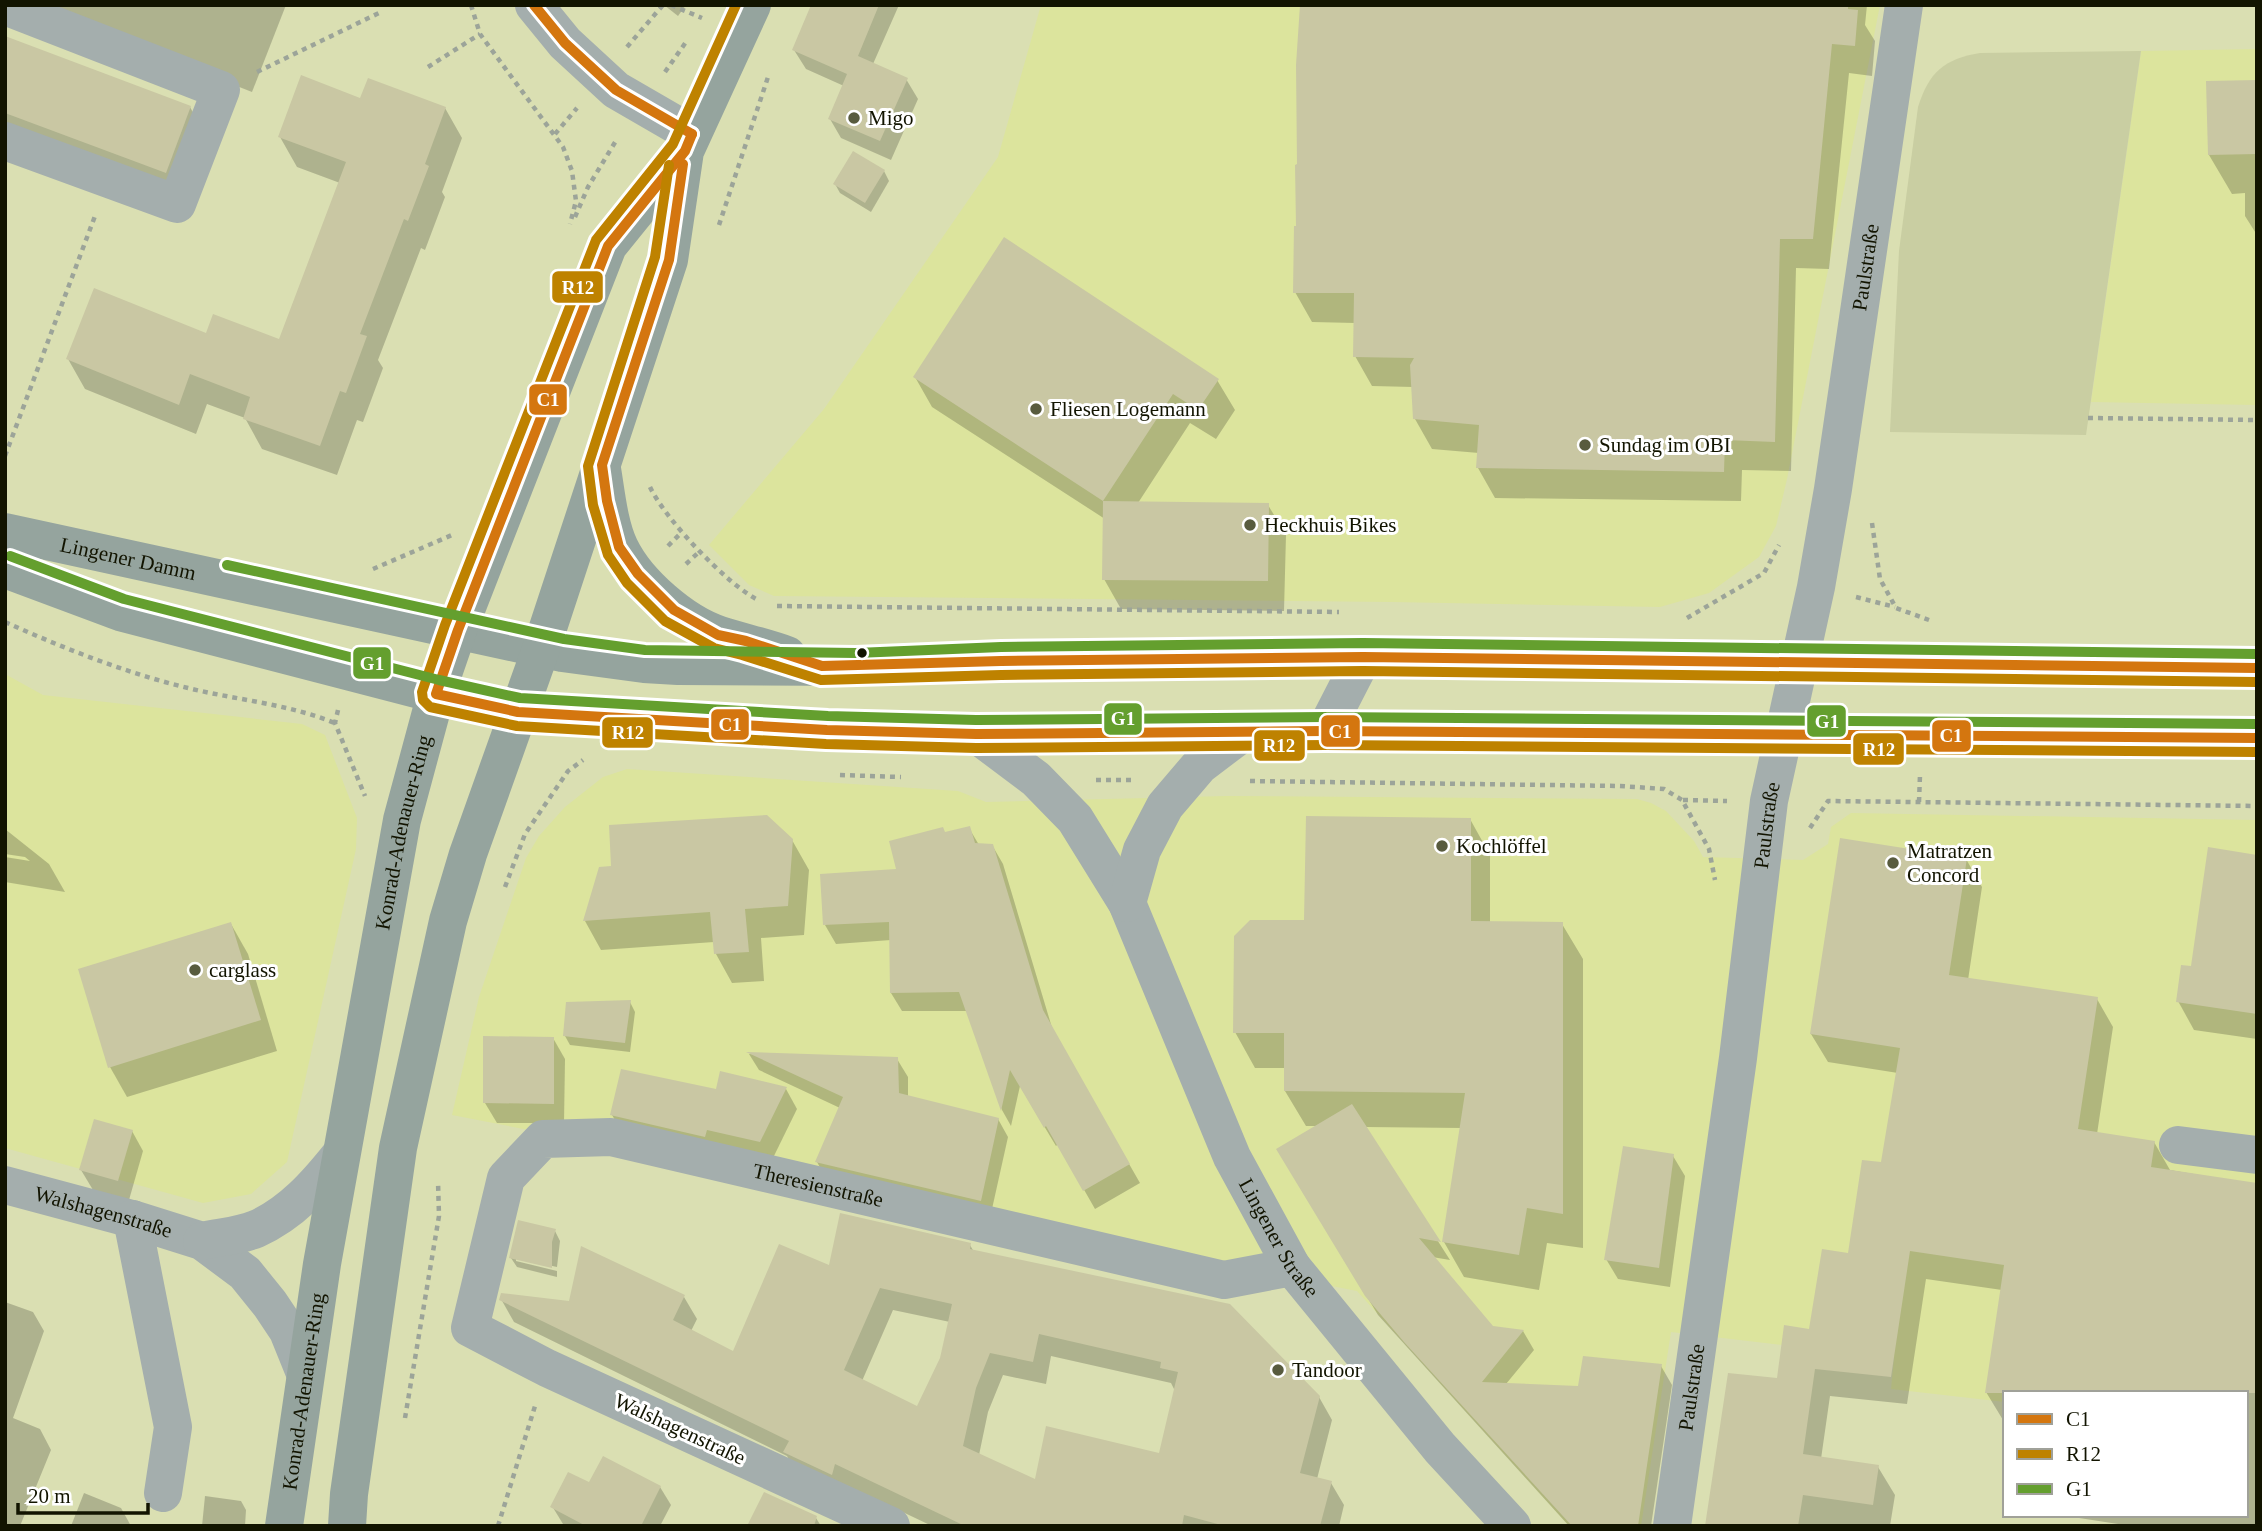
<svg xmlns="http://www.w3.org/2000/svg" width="2262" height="1531" font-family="'Times New Roman',serif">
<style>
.built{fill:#dce49d}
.green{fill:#c9cea2}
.shadow{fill:#0003;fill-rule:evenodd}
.building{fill:#c9c7a3;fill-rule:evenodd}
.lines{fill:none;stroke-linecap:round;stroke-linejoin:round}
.path{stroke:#9ca499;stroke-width:4.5;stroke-dasharray:5 5;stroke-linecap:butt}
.minor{stroke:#a4aead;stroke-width:38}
.major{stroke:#95a49e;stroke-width:38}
.bus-1-casing{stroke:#fff;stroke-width:16}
.bus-2-casing{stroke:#fff;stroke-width:16}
.bus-3-casing{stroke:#fff;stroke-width:16}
.bus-1{stroke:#d4760f;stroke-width:10}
.bus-2{stroke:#be8200;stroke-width:10}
.bus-3{stroke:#649f2e;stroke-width:10}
.poi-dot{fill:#585b3e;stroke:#fff;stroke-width:2.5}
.bus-dot{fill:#121400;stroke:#fff;stroke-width:2.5}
.labels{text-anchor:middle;stroke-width:6;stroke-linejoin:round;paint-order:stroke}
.poi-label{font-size:21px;fill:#121400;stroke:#fff;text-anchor:start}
.street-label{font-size:21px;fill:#121400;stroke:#fff}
.line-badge{stroke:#fff;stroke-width:2.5}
.badge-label{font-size:19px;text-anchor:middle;font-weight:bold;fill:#fff}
</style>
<rect width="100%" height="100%" fill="#dadfb2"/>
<g class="built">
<path d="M 1041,5 L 1880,5 L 1787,479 L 1776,526 L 1759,557 L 1709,593 L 1660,607 L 1392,602 L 774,596 L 749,585 L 709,545 L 824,409 L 998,157 Z"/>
<path d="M 2257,49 L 2257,405 L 2091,402 L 2141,51 Z"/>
<path d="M 5,674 L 43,695 L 302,724 L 325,735 L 357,818 L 356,849 L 287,1162 L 251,1194 L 203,1203 L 5,1148 Z"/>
<path d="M 627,769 L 958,791 L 986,802 L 1227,796 L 1637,799 L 1651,803 L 1666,811 L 1694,841 L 1703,857 L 1803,860 L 1828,844 L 1831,827 L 1851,813 L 2257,820 L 2257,1325 L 2005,1393 L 2005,1402 L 1891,1389 L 1894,1358 L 1671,1332 L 1641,1526 L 1569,1526 L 1357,1291 L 452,1115 L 479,997 L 526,858 L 539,836 L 565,807 L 603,777 Z"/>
</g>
<path class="green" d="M 2141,51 L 2086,435 L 1890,432 L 1899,251 L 1918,107 C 1929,72 1944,59 1980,53 Z"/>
<g class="shadow">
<path d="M 31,5 L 286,5 L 252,92 Z"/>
<path d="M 664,5 L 686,5 L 678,16 Z"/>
<path d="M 812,5 L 899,5 L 873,64 L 906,79 L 918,99 L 891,160 L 841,138 L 830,119 L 844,86 L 806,69 L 794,50 Z"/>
<path d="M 1301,5 L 1867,5 L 1865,25 L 1875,41 L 1872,76 L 1849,73 L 1829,269 L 1796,268 L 1791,471 L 1742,470 L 1741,501 L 1495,498 L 1478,468 L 1479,453 L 1432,449 L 1415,419 L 1413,387 L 1372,386 L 1355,356 L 1355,323 L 1312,322 L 1295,292 Z"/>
<path d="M 5,37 L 190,107 L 206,136 L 182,200 L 5,134 Z"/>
<path d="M 2257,82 L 2257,235 L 2245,216 L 2245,193 L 2232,194 L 2209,155 Z"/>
<path d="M 361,100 L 445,108 L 462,138 L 442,192 L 445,197 L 425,250 L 421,248 L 378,360 L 383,368 L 363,422 L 357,420 L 337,475 L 262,449 L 245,418 L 207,404 L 196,434 L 85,389 L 68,359 L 207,335 L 280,341 L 340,183 L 297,167 L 280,137 Z"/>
<path d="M 884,171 L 889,181 L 871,212 L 840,193 L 835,184 Z"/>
<path d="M 915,377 L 1217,380 L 1235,410 L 1216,439 L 1190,423 L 1138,503 L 1268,505 L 1286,535 L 1284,611 L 1121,609 L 1104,579 L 1105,519 L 932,407 Z"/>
<path d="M 1470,819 L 1490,855 L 1490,923 L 1562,924 L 1583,959 L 1583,1248 L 1547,1243 L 1539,1290 L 1464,1277 L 1444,1242 L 1462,1128 L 1365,1127 L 1450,1260 L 1432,1257 L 1492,1328 L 1523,1331 L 1534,1350 L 1506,1384 L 1579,1387 L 1661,1366 L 1672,1385 L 1651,1526 L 1569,1526 L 1378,1315 L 1290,1169 L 1318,1126 L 1306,1126 L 1285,1091 L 1285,1068 L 1255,1068 L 1235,1032 L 1306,922 Z"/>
<path d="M 969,828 L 979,845 L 992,845 L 1003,864 L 1053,1031 L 1140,1183 L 1095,1209 L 1058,1144 L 1056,1146 L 1020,1086 L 1011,1126 L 1002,1110 L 967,1011 L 902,1011 L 891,993 L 891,940 L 836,944 L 825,925 L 946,834 Z"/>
<path d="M 5,829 L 49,864 L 65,892 L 5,882 L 5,857 L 30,861 L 25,857 L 5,854 Z"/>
<path d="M 792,840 L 809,870 L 804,935 L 761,938 L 764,981 L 732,983 L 716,954 L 714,942 L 601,950 L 585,921 L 613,867 Z"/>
<path d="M 2257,856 L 2257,1039 L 2194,1030 L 2178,1001 L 2192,968 Z"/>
<path d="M 1966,859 L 1982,887 L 1968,980 L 2097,999 L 2113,1027 L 2097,1134 L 2154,1142 L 2170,1170 L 2257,1185 L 2257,1526 L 2131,1526 L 2079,1518 L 2077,1515 L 2246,1515 L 2246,1393 L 2005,1393 L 2005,1421 L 2003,1420 L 1986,1392 L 2002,1290 L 1926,1279 L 1907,1404 L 1830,1396 L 1821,1459 L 1878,1467 L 1895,1495 L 1890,1526 L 1830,1524 L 1829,1526 L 1706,1526 L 1778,1380 L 1811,1331 L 1849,1255 L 1883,1164 L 1898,1073 L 1828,1062 L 1811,1034 Z"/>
<path d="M 231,924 L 248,954 L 277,1051 L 127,1097 L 110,1067 Z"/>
<path d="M 630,1002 L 635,1012 L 630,1052 L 570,1045 L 565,1036 Z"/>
<path d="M 553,1038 L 565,1059 L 564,1123 L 497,1123 L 485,1103 Z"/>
<path d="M 749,1054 L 897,1059 L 908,1077 L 908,1097 L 998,1119 L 1008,1137 L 990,1218 L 827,1180 L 817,1162 L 840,1108 L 759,1070 Z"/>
<path d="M 786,1089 L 797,1109 L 771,1162 L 624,1135 L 612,1115 L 717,1091 Z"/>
<path d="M 132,1131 L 143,1151 L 129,1200 L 93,1190 L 81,1170 Z"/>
<path d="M 1673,1156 L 1685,1176 L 1670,1287 L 1618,1279 L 1606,1259 Z"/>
<path d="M 555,1231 L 560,1241 L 557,1267 L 516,1258 L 516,1261 L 557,1271 L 557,1277 L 517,1267 L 511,1258 Z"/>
<path d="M 970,1245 L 974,1252 L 1319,1397 L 1332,1420 L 1317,1479 L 1331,1483 L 1344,1505 L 1339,1526 L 932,1526 L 848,1486 L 798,1475 L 787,1456 L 514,1322 L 501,1299 L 570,1303 L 684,1297 L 697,1319 L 691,1331 L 733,1353 L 830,1267 ZM 893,1310 L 950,1322 L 941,1359 L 918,1408 L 862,1381 ZM 1051,1356 L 1171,1383 L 1175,1391 L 1160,1455 L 1037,1482 L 979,1455 L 988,1412 L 1003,1375 L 1046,1384 Z"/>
<path d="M 5,1302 L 33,1312 L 44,1331 L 13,1418 L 40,1429 L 51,1450 L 20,1526 L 5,1526 Z"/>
<path d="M 590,1485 L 660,1487 L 671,1505 L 660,1526 L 563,1524 L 552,1506 Z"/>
<path d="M 84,1493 L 121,1508 L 131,1526 L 71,1526 Z"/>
<path d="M 205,1496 L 241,1501 L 246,1510 L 245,1526 L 202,1526 Z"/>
<path d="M 816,1518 L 821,1526 L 749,1526 Z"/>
</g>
<g class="building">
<path d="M 811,5 L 879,5 L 858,56 L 908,78 L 880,141 L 828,119 L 847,74 L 792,50 Z"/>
<path d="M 1300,5 L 1848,5 L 1848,9 L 1858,10 L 1855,46 L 1832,44 L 1813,239 L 1780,239 L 1775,442 L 1725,440 L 1724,472 L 1476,468 L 1479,425 L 1413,419 L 1410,365 L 1414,358 L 1353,357 L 1354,293 L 1293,293 L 1294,226 L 1296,226 L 1295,165 L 1297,164 L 1296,65 Z"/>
<path d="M 5,36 L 191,106 L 166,173 L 5,113 Z"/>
<path d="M 301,75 L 360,98 L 368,78 L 446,107 L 425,164 L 429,166 L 408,221 L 404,219 L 360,334 L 367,336 L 346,393 L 340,391 L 320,446 L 243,419 L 250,397 L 190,374 L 179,405 L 66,359 L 94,288 L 206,333 L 213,314 L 279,339 L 346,162 L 278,137 Z"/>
<path d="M 2257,80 L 2257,154 L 2208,155 L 2206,81 Z"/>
<path d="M 853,151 L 885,170 L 865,203 L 833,184 Z"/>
<path d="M 1004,237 L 1219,379 L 1198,410 L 1173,394 L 1103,501 L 1269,503 L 1268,581 L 1102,580 L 1103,501 L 913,377 Z"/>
<path d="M 767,815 L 793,839 L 788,906 L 745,909 L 749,952 L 714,954 L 710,912 L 583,921 L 599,867 L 611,866 L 609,825 Z"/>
<path d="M 1306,816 L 1471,818 L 1471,921 L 1563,922 L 1563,1214 L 1527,1208 L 1519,1255 L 1442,1242 L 1465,1093 L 1284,1091 L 1284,1033 L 1233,1033 L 1234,936 L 1250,920 L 1304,920 Z"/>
<path d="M 970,826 L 975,843 L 993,844 L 1043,1010 L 1130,1164 L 1083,1191 L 1046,1126 L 1044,1128 L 1010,1070 L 1001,1111 L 959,992 L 890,993 L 889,922 L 823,925 L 820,874 L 896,869 L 889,841 L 943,827 L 945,832 Z"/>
<path d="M 1840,838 L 1967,858 L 1949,975 L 2098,997 L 2078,1129 L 2155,1141 L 2151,1167 L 2257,1183 L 2257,1393 L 1985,1393 L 2004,1265 L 1910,1251 L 1891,1377 L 1815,1369 L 1803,1454 L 1879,1465 L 1873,1505 L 1803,1495 L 1798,1526 L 1705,1526 L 1728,1373 L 1777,1378 L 1784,1325 L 1809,1329 L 1822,1249 L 1848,1253 L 1862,1160 L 1881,1162 L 1900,1048 L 1810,1034 Z"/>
<path d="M 2208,847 L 2257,855 L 2257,1014 L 2176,1002 L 2181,965 L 2191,966 Z"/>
<path d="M 231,922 L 261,1020 L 108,1068 L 78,969 Z"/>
<path d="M 631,1000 L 625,1043 L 563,1036 L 566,1002 Z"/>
<path d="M 483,1036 L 554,1037 L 554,1104 L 483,1103 Z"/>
<path d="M 746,1052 L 898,1057 L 899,1093 L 999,1118 L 981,1201 L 815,1162 L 843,1097 Z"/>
<path d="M 621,1069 L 716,1089 L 720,1071 L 787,1087 L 760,1142 L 707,1130 L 705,1137 L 610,1115 Z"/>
<path d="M 1352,1104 L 1441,1242 L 1419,1238 L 1493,1326 L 1524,1330 L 1482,1382 L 1578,1386 L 1583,1356 L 1662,1364 L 1638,1526 L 1572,1526 L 1404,1342 L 1365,1296 L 1276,1149 Z"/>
<path d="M 94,1119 L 133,1130 L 118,1181 L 79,1170 Z"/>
<path d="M 1623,1146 L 1674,1154 L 1659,1268 L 1604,1260 Z"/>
<path d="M 840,1213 L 971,1243 L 970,1249 L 1230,1304 L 1320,1396 L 1300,1473 L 1332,1481 L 1320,1526 L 1225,1526 L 1184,1515 L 1182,1526 L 965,1526 L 835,1464 L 832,1475 L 783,1452 L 789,1441 L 499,1300 L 501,1293 L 569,1301 L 581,1246 L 685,1295 L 673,1320 L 733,1351 L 779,1244 L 829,1265 ZM 880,1288 L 952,1304 L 940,1358 L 917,1406 L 844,1370 ZM 1039,1334 L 1161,1362 L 1160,1368 L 1178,1372 L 1159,1453 L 1046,1426 L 1035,1479 L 963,1446 L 976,1388 L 990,1353 L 1033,1362 Z"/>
<path d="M 518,1220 L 556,1229 L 552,1242 L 552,1268 L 509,1258 Z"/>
<path d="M 603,1456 L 661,1486 L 641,1526 L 586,1526 L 550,1507 L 568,1472 L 589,1482 Z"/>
<path d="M 764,1492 L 817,1516 L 814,1526 L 747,1526 Z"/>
</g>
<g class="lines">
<g class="path">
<path d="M 471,5 L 480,34 L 563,147 L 572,171 L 576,201 L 570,224"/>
<path d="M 671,5 L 702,18"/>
<path d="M 627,47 L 663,5"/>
<path d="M 428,67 L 480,34"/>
<path d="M 257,72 L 383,11"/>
<path d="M 665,72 L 686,42"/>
<path d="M 555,134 L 577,108"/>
<path d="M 575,217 L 588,187 L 617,139"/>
<path d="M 719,225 L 768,77"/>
<path d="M 2088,418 L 2257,420"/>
<path d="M 5,456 L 95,216"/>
<path d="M 650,487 C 665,519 725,582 756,599"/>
<path d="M 1872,523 L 1880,579 L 1896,608 L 1929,620"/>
<path d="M 668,546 L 682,532"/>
<path d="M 686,564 L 700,551"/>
<path d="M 373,569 L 452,535"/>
<path d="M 1856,597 L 1895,607"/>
<path d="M 777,606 L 1339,612"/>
<path d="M 1687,618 L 1764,573 L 1779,545"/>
<path d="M 5,622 C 63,648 126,673 188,688 C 237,700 288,704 335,723"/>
<path d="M 338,710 L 335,723 L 365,796"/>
<path d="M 840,775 L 901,777"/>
<path d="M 1096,780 L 1132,780"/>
<path d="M 1250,781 L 1620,786 L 1664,789 L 1682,800 L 1709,849 L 1715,880"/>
<path d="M 1683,800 L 1727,801"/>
<path d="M 1919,802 L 1920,775"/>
<path d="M 1810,828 L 1828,801 L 2257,806"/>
<path d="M 505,887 L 525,834 L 568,771 L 583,760"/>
<path d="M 405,1418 L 439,1216 L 438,1181"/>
<path d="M 498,1526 L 535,1406"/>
</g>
<g class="minor">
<path d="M 534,5 L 565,43 L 616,90 L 692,134"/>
<path d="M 5,6 L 221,90 L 177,204 L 5,141"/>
<path d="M 1325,731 L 1363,657"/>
<path id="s1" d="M 976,734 L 1036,779 L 1075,819 L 1127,903 L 1232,1157 L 1292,1267 L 1440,1448 L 1512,1526"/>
<path d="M 1127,903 L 1142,850 L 1165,806 L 1200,765 L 1245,731"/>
<path d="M 2178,1145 L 2257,1155"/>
<path id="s2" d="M 5,1185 L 132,1219 L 202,1241 L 245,1273 L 270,1304 L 288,1331 L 305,1373"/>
<path d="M 132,1219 L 173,1427 L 163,1493"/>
<path d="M 202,1241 C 219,1237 240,1236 256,1229 C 292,1213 317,1184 341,1154"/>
<path id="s3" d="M 891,1526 L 547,1368 L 470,1328 L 506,1178 L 543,1139 L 611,1137 L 1224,1280 L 1292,1267"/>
<path id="s4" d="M 1672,1526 L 1738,1058 L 1769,801 L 1816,587 L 1833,489 L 1904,5"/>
</g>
<g class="major">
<path d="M 602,469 C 606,492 609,526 620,548 C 637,583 683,623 720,635 C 742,642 765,647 787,655"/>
<path id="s5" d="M 5,532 L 562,653 L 644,664 L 678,666 L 856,667 L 1001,661 L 1363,657 L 2257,668"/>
<path d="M 5,569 L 120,612 L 436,694 L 518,712 L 827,730 L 976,734 L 1325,731 L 2257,738"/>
<path id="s6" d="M 284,1526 L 322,1264 L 402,820 L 436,694 L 458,630 L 608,246 L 684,152"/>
<path d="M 347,1526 L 349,1494 L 398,1148 L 448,921 L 468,854 L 541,649 L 669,260 L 685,151 L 752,5"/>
</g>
<defs>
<g id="bus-1">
<path d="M 534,5 L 565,43 L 616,90 L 692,134"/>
<path d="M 692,134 L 685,151 L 608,246 L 458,630 L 436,694 L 518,712 L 827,730 L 976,734 L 1325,731 L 2257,738"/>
<path d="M 683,164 L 669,260 L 602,465 L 607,501 L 619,547 L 638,574 L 674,610 L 718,635 L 746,641 L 822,666 L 1001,661 L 1363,657 L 2257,668"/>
</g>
<g id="bus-2">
<path d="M 736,5 L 673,144 L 596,240 L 445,625 L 422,692 L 423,700 L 430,707 L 517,726 L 826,744 L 976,748 L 1325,745 L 2257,752"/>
<path d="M 669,165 L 655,257 L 588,466 L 593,505 L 608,555 L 627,583 L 665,621 L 714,648 L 742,655 L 821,680 L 1001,675 L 1363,671 L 2257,682"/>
</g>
<g id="bus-3">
<path d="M 10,556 L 124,599 L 439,680 L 520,698 L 828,716 L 976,720 L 1325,717 L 2257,724"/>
<path d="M 227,565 L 564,639 L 645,650 L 856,653 L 1001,647 L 1363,643 L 2257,654"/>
</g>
</defs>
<use href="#bus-1" class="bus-1-casing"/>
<use href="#bus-2" class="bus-2-casing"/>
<use href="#bus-3" class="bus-3-casing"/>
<use href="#bus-1" class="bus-1"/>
<use href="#bus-2" class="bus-2"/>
<use href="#bus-3" class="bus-3"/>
</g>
<g class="poi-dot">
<circle cx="854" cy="118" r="7"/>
<circle cx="1036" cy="409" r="7"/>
<circle cx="1585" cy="445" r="7"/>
<circle cx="1250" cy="525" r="7"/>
<circle cx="1442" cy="846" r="7"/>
<circle cx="1893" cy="863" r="7"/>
<circle cx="195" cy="970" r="7"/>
<circle cx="1278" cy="1370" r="7"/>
</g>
<circle class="bus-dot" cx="862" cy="653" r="6"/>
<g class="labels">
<g class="poi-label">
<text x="868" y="125">Migo</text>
<text x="1050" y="416">Fliesen Logemann</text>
<text x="1599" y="452">Sundag im OBI</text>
<text x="1264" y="532">Heckhuis Bikes</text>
<text x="1456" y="853">Kochlöffel</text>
<text x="1907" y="858">Matratzen<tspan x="1907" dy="24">Concord</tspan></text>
<text x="209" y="977">carglass</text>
<text x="1292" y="1377">Tandoor</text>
</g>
<g class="street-label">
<text dy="7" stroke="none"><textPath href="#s4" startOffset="1274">Paulstraße</textPath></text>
<text dy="7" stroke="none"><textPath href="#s5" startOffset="126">Lingener Damm</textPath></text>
<text dy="7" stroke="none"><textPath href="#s4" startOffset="707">Paulstraße</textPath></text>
<text dy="7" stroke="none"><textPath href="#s6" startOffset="704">Konrad-Adenauer-Ring</textPath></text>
<text dy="7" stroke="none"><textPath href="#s3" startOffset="954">Theresienstraße</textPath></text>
<text dy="7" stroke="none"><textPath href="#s2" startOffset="102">Walshagenstraße</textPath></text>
<text dy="7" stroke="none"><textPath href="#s1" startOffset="598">Lingener Straße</textPath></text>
<text dy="7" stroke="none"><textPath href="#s4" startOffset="140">Paulstraße</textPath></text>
<text dy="7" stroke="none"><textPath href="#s6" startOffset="136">Konrad-Adenauer-Ring</textPath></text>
<text transform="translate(680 1429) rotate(25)" y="7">Walshagenstraße</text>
</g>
</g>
<g class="line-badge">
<rect x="551" y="270" width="53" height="34" rx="7" fill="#be8200"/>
<rect x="528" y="383" width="40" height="33" rx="7" fill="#d4760f"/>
<rect x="352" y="646" width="40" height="34" rx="7" fill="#649f2e"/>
<rect x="1103" y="702" width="40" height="34" rx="7" fill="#649f2e"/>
<rect x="1806" y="704" width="41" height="34" rx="7" fill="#649f2e"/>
<rect x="710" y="708" width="40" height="33" rx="7" fill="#d4760f"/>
<rect x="1320" y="714" width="41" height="34" rx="7" fill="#d4760f"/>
<rect x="601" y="716" width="53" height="33" rx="7" fill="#be8200"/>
<rect x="1931" y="719" width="41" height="34" rx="7" fill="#d4760f"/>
<rect x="1253" y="729" width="53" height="33" rx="7" fill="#be8200"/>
<rect x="1852" y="732" width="53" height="34" rx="7" fill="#be8200"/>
</g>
<g class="badge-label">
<text x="578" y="294">R12</text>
<text x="548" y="406">C1</text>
<text x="372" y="670">G1</text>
<text x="1123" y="725">G1</text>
<text x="1827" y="728">G1</text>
<text x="730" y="731">C1</text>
<text x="1340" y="738">C1</text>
<text x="628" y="739">R12</text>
<text x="1951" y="742">C1</text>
<text x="1279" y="752">R12</text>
<text x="1879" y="756">R12</text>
</g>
<rect width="2262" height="1531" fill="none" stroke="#121400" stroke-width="14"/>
<rect x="2003" y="1391" width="245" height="126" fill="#ffffff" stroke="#a0a199" stroke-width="2"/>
<rect x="2017" y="1414" width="35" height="10" fill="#d4760f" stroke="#a0a199" stroke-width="2"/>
<text x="2066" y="1426" font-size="21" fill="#121400">C1</text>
<rect x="2017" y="1449" width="35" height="10" fill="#be8200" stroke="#a0a199" stroke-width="2"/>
<text x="2066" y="1461" font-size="21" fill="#121400">R12</text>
<rect x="2017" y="1484" width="35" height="10" fill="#649f2e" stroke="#a0a199" stroke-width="2"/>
<text x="2066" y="1496" font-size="21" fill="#121400">G1</text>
<path d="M18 1503v10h130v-10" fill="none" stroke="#121400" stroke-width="3.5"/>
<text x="28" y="1503" font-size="21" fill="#121400" stroke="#ffffff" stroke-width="5" paint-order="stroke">20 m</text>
</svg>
